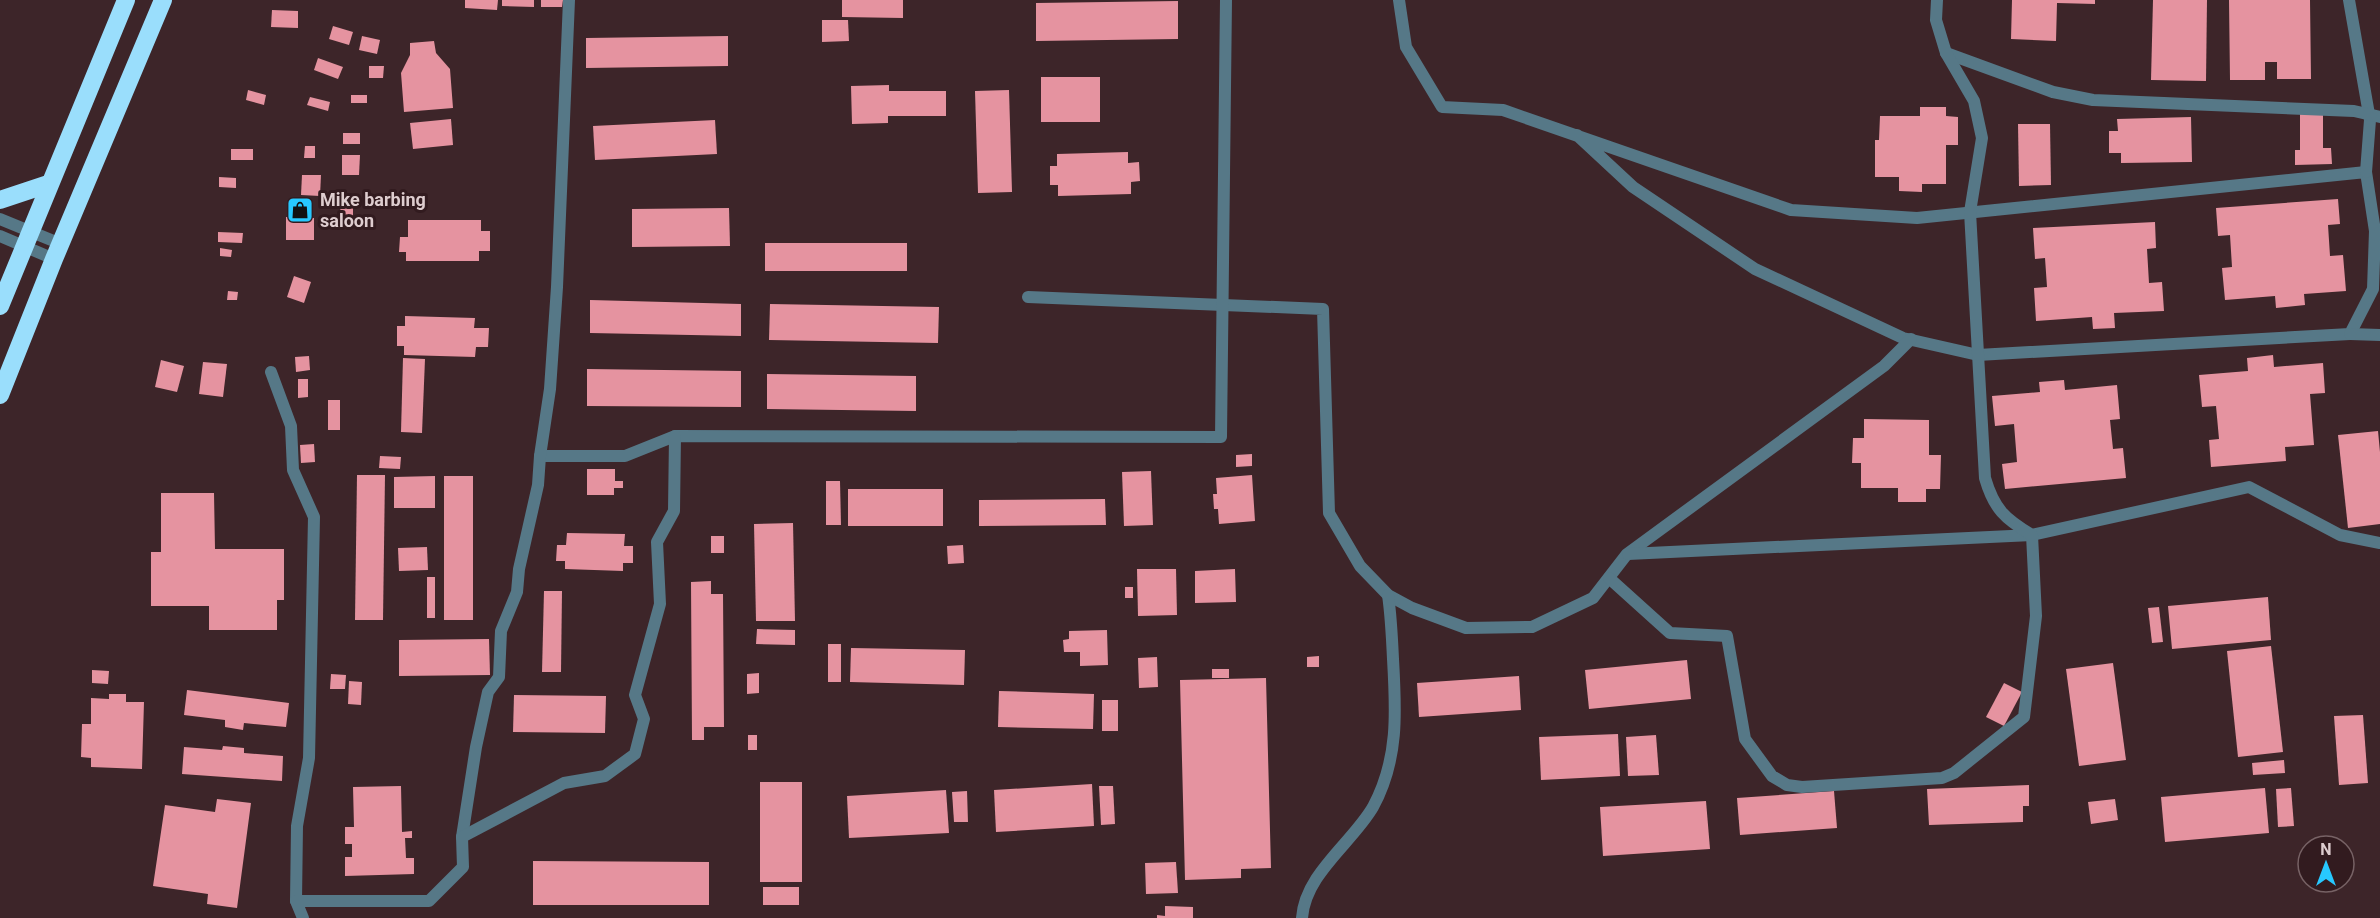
<svg xmlns="http://www.w3.org/2000/svg" width="2380" height="918" font-family="Roboto,sans-serif">
<style>
.building{fill:#e593a0}
.lines{fill:none;stroke-linecap:round;stroke-linejoin:round}
.street{stroke:#567887;stroke-width:12}
.highway{stroke:#9adefc;stroke-width:18}
.labels{text-anchor:middle;stroke-width:6;stroke-linejoin:round;paint-order:stroke}
.poi-label{font-size:18px;font-weight:bold;fill:#decdcf;stroke:#321b1f;text-anchor:start}
</style>
<rect width="100%" height="100%" fill="#3d2529"/>
<g class="building">
<path d="M 465,0 L 498,0 L 497,10 L 465,8 Z"/>
<path d="M 502,0 L 534,0 L 534,7 L 502,6 Z"/>
<path d="M 541,0 L 563,0 L 562,7 L 541,7 Z"/>
<path d="M 842,0 L 903,0 L 903,18 L 842,17 Z"/>
<path d="M 2012,0 L 2095,0 L 2095,4 L 2057,3 L 2056,41 L 2011,39 Z"/>
<path d="M 2153,0 L 2207,0 L 2206,81 L 2151,80 Z"/>
<path d="M 2229,0 L 2310,0 L 2311,79 L 2277,79 L 2277,62 L 2265,62 L 2265,80 L 2230,80 Z"/>
<path d="M 1178,1 L 1178,39 L 1036,41 L 1036,3 Z"/>
<path d="M 272,10 L 298,11 L 298,28 L 271,27 Z"/>
<path d="M 822,20 L 848,20 L 849,41 L 822,42 Z"/>
<path d="M 333,26 L 353,32 L 349,45 L 329,39 Z"/>
<path d="M 362,36 L 380,40 L 377,54 L 359,50 Z"/>
<path d="M 728,36 L 728,66 L 586,68 L 586,38 Z"/>
<path d="M 434,41 L 436,53 L 450,69 L 453,108 L 404,112 L 401,73 L 410,55 L 410,43 Z"/>
<path d="M 318,58 L 343,67 L 338,79 L 314,70 Z"/>
<path d="M 369,66 L 384,66 L 383,78 L 369,78 Z"/>
<rect x="1041" y="77" width="59" height="45"/>
<path d="M 889,85 L 889,91 L 946,91 L 946,116 L 888,116 L 888,123 L 852,124 L 851,86 Z"/>
<path d="M 248,90 L 266,95 L 264,105 L 246,100 Z"/>
<path d="M 1009,90 L 1012,192 L 978,193 L 975,91 Z"/>
<rect x="351" y="95" width="16" height="8"/>
<path d="M 310,97 L 330,102 L 328,111 L 307,105 Z"/>
<path d="M 1920,107 L 1946,107 L 1946,116 L 1958,117 L 1958,145 L 1946,145 L 1946,184 L 1922,184 L 1922,192 L 1899,191 L 1899,177 L 1875,177 L 1875,140 L 1879,140 L 1880,116 L 1920,116 Z"/>
<path d="M 2300,113 L 2323,113 L 2323,148 L 2331,148 L 2332,164 L 2295,165 L 2295,150 L 2300,150 Z"/>
<path d="M 2191,117 L 2192,162 L 2121,163 L 2121,153 L 2109,153 L 2109,131 L 2118,131 L 2117,119 Z"/>
<path d="M 451,119 L 453,145 L 413,149 L 410,123 Z"/>
<path d="M 715,120 L 717,154 L 595,160 L 593,126 Z"/>
<path d="M 2018,124 L 2050,124 L 2051,185 L 2019,186 Z"/>
<rect x="343" y="133" width="17" height="11"/>
<path d="M 305,146 L 315,146 L 315,158 L 304,158 Z"/>
<rect x="231" y="149" width="22" height="11"/>
<path d="M 1128,152 L 1128,163 L 1139,162 L 1140,181 L 1131,182 L 1131,194 L 1058,196 L 1058,185 L 1050,185 L 1050,166 L 1057,166 L 1057,154 Z"/>
<path d="M 342,155 L 360,155 L 359,175 L 342,175 Z"/>
<path d="M 302,175 L 321,175 L 320,196 L 301,195 Z"/>
<path d="M 219,177 L 236,178 L 236,188 L 219,187 Z"/>
<path d="M 341,194 L 353,194 L 353,219 L 340,219 Z"/>
<path d="M 2338,199 L 2340,224 L 2328,225 L 2330,256 L 2343,255 L 2346,291 L 2304,294 L 2305,305 L 2276,308 L 2275,296 L 2225,300 L 2222,268 L 2232,267 L 2230,235 L 2218,236 L 2216,208 Z"/>
<path d="M 729,208 L 730,246 L 632,247 L 632,209 Z"/>
<path d="M 286,217 L 314,218 L 314,240 L 286,240 Z"/>
<path d="M 408,220 L 481,220 L 481,231 L 490,231 L 490,251 L 479,251 L 479,261 L 406,261 L 406,252 L 399,252 L 400,237 L 408,237 Z"/>
<path d="M 2155,222 L 2156,248 L 2147,249 L 2149,283 L 2162,282 L 2164,311 L 2114,313 L 2115,328 L 2093,329 L 2092,317 L 2036,321 L 2034,288 L 2047,287 L 2045,258 L 2035,259 L 2033,228 Z"/>
<path d="M 218,232 L 243,233 L 242,243 L 218,242 Z"/>
<rect x="765" y="243" width="142" height="28"/>
<path d="M 220,248 L 232,250 L 231,257 L 220,256 Z"/>
<path d="M 294,276 L 311,282 L 304,303 L 287,297 Z"/>
<path d="M 228,291 L 238,292 L 237,300 L 227,300 Z"/>
<path d="M 590,300 L 741,304 L 741,336 L 590,333 Z"/>
<path d="M 770,304 L 939,307 L 938,343 L 769,340 Z"/>
<path d="M 405,316 L 475,318 L 474,328 L 489,328 L 488,347 L 476,347 L 475,357 L 404,355 L 404,346 L 397,346 L 397,326 L 405,326 Z"/>
<path d="M 2273,355 L 2274,367 L 2323,363 L 2325,393 L 2310,394 L 2314,445 L 2285,447 L 2286,461 L 2211,467 L 2209,440 L 2219,439 L 2216,406 L 2202,407 L 2199,375 L 2248,371 L 2247,358 Z"/>
<path d="M 309,356 L 310,370 L 296,372 L 295,357 Z"/>
<path d="M 403,358 L 425,359 L 422,433 L 401,432 Z"/>
<path d="M 161,360 L 184,366 L 177,392 L 155,387 Z"/>
<path d="M 203,362 L 227,364 L 223,397 L 199,394 Z"/>
<path d="M 587,369 L 741,371 L 741,407 L 587,406 Z"/>
<path d="M 767,374 L 916,376 L 916,411 L 767,409 Z"/>
<path d="M 298,379 L 308,379 L 308,397 L 298,398 Z"/>
<path d="M 2064,380 L 2065,390 L 2117,385 L 2120,419 L 2110,420 L 2113,449 L 2123,448 L 2126,478 L 2005,489 L 2002,464 L 2017,462 L 2014,424 L 1995,426 L 1992,396 L 2040,392 L 2039,382 Z"/>
<rect x="328" y="400" width="12" height="30"/>
<path d="M 1864,419 L 1929,420 L 1929,455 L 1941,455 L 1940,489 L 1926,489 L 1926,502 L 1898,502 L 1898,488 L 1861,488 L 1861,463 L 1852,463 L 1853,438 L 1864,438 Z"/>
<path d="M 2378,431 L 2380,452 L 2380,524 L 2348,528 L 2338,435 Z"/>
<path d="M 314,444 L 315,462 L 301,463 L 300,445 Z"/>
<path d="M 1252,454 L 1252,466 L 1236,467 L 1236,455 Z"/>
<path d="M 380,456 L 401,457 L 400,469 L 379,468 Z"/>
<path d="M 587,469 L 615,469 L 615,481 L 623,481 L 623,488 L 614,488 L 614,495 L 587,495 Z"/>
<path d="M 1151,471 L 1153,525 L 1124,526 L 1122,472 Z"/>
<path d="M 357,475 L 385,475 L 383,620 L 355,620 Z"/>
<path d="M 1252,475 L 1255,521 L 1219,524 L 1218,509 L 1214,509 L 1213,494 L 1217,494 L 1216,478 Z"/>
<path d="M 435,476 L 435,508 L 394,508 L 394,477 Z"/>
<rect x="444" y="476" width="29" height="144"/>
<path d="M 826,481 L 840,481 L 841,525 L 826,525 Z"/>
<rect x="848" y="489" width="95" height="37"/>
<path d="M 161,493 L 214,493 L 215,549 L 284,549 L 284,600 L 277,600 L 277,630 L 209,630 L 209,606 L 151,606 L 151,552 L 161,552 Z"/>
<path d="M 1105,499 L 1106,525 L 979,526 L 979,500 Z"/>
<path d="M 793,523 L 795,621 L 756,621 L 754,524 Z"/>
<path d="M 567,533 L 625,534 L 624,546 L 633,546 L 633,563 L 623,563 L 623,571 L 565,569 L 565,561 L 556,561 L 557,545 L 566,545 Z"/>
<rect x="711" y="536" width="13" height="17"/>
<path d="M 963,545 L 964,563 L 948,564 L 947,546 Z"/>
<path d="M 427,547 L 428,570 L 399,571 L 398,548 Z"/>
<path d="M 1137,569 L 1176,569 L 1177,615 L 1138,616 Z"/>
<path d="M 1235,569 L 1236,602 L 1195,603 L 1195,571 Z"/>
<rect x="427" y="577" width="8" height="41"/>
<path d="M 711,581 L 711,594 L 723,594 L 724,727 L 704,727 L 704,740 L 692,740 L 691,582 Z"/>
<rect x="1125" y="587" width="8" height="11"/>
<path d="M 544,591 L 562,591 L 561,672 L 542,672 Z"/>
<path d="M 2268,597 L 2271,640 L 2172,649 L 2168,606 Z"/>
<path d="M 2159,607 L 2163,642 L 2152,643 L 2148,608 Z"/>
<path d="M 757,629 L 795,630 L 795,645 L 756,644 Z"/>
<path d="M 1107,630 L 1108,665 L 1080,666 L 1080,652 L 1064,652 L 1063,640 L 1069,639 L 1069,631 Z"/>
<path d="M 489,639 L 490,675 L 399,676 L 399,640 Z"/>
<rect x="828" y="644" width="13" height="38"/>
<path d="M 2271,646 L 2283,752 L 2238,757 L 2227,651 Z"/>
<path d="M 851,648 L 965,650 L 964,685 L 850,682 Z"/>
<path d="M 1319,656 L 1319,667 L 1307,667 L 1307,657 Z"/>
<path d="M 1157,657 L 1158,687 L 1139,688 L 1138,658 Z"/>
<path d="M 1687,660 L 1691,699 L 1589,709 L 1585,670 Z"/>
<path d="M 2113,663 L 2126,760 L 2079,766 L 2066,669 Z"/>
<rect x="1212" y="669" width="17" height="9"/>
<path d="M 92,670 L 109,671 L 108,684 L 92,683 Z"/>
<path d="M 759,673 L 759,693 L 747,694 L 747,674 Z"/>
<path d="M 331,674 L 346,675 L 345,689 L 330,689 Z"/>
<path d="M 1519,676 L 1521,710 L 1419,717 L 1417,683 Z"/>
<path d="M 1266,678 L 1271,868 L 1241,869 L 1241,878 L 1185,880 L 1180,680 Z"/>
<path d="M 349,681 L 362,682 L 361,705 L 348,704 Z"/>
<path d="M 2004,683 L 2022,692 L 2004,726 L 1986,717 Z"/>
<path d="M 187,690 L 289,703 L 286,727 L 244,723 L 243,730 L 225,727 L 225,720 L 184,715 Z"/>
<path d="M 999,691 L 1094,694 L 1093,729 L 998,727 Z"/>
<path d="M 109,694 L 126,694 L 126,702 L 144,702 L 142,769 L 91,767 L 91,758 L 81,757 L 82,724 L 91,724 L 91,698 L 109,699 Z"/>
<path d="M 514,695 L 606,696 L 605,733 L 513,732 Z"/>
<rect x="1102" y="700" width="16" height="31"/>
<path d="M 2363,715 L 2368,783 L 2339,785 L 2334,716 Z"/>
<path d="M 1618,734 L 1620,776 L 1541,780 L 1539,737 Z"/>
<rect x="748" y="735" width="9" height="15"/>
<path d="M 1656,735 L 1659,775 L 1628,776 L 1626,737 Z"/>
<path d="M 223,746 L 244,748 L 244,753 L 283,756 L 282,781 L 182,774 L 184,747 L 222,750 Z"/>
<path d="M 2284,760 L 2285,773 L 2253,775 L 2252,763 Z"/>
<rect x="760" y="782" width="42" height="100"/>
<path d="M 1092,784 L 1094,826 L 996,832 L 994,790 Z"/>
<path d="M 2029,785 L 2029,806 L 2023,806 L 2023,822 L 1929,825 L 1927,789 Z"/>
<path d="M 401,786 L 402,832 L 412,831 L 412,838 L 405,838 L 406,858 L 414,858 L 414,874 L 345,876 L 345,857 L 352,857 L 352,844 L 345,844 L 345,827 L 354,827 L 353,787 Z"/>
<path d="M 1099,786 L 1113,786 L 1115,824 L 1101,825 Z"/>
<path d="M 2265,788 L 2269,833 L 2165,842 L 2161,797 Z"/>
<path d="M 2291,788 L 2294,826 L 2278,827 L 2276,789 Z"/>
<path d="M 946,790 L 949,833 L 849,838 L 847,796 Z"/>
<path d="M 967,791 L 968,822 L 954,822 L 952,792 Z"/>
<path d="M 1834,791 L 1837,828 L 1740,835 L 1737,798 Z"/>
<path d="M 217,799 L 251,803 L 237,908 L 207,904 L 208,894 L 153,886 L 165,805 L 215,812 Z"/>
<path d="M 2115,799 L 2118,820 L 2091,824 L 2088,802 Z"/>
<path d="M 1706,801 L 1710,849 L 1603,856 L 1600,807 Z"/>
<path d="M 533,861 L 709,862 L 709,905 L 533,905 Z"/>
<path d="M 1176,862 L 1178,893 L 1146,894 L 1145,863 Z"/>
<rect x="763" y="887" width="36" height="18"/>
<path d="M 1165,906 L 1193,907 L 1193,918 L 1157,918 L 1157,915 L 1165,916 Z"/>
</g>
<g class="lines">
<g class="street">
<path d="M 1399,0 L 1406,47 L 1442,107 L 1503,110 L 1791,210 L 1917,218 L 2366,172 L 2375,231 L 2373,289 L 2350,334 L 1978,355 L 1903,338 L 1755,269 L 1633,187 L 1577,135"/>
<path d="M 2349,0 L 2370,120 L 2366,172"/>
<path d="M 1946,53 L 2053,92 L 2093,100 L 2354,111 L 2380,117"/>
<path d="M 0,219 L 61,244"/>
<path d="M 0,236 L 54,259"/>
<path d="M 1028,297 L 1323,309 L 1329,513 L 1360,566 L 1388,595 L 1412,608 L 1466,628 L 1532,627 L 1593,598 L 1627,554 L 1884,366 L 1911,339"/>
<path d="M 2350,334 L 2380,335"/>
<path d="M 271,372 L 291,426 L 293,470 L 314,517 L 309,758 L 297,826 L 296,901"/>
<path d="M 540,456 L 625,456 L 675,436 L 1221,437 L 1226,0"/>
<path d="M 1628,554 L 2032,535 L 2249,487 L 2340,535 L 2380,543"/>
<path d="M 1609,578 L 1670,633 L 1727,636 L 1745,739 L 1772,776 L 1787,785 L 1802,787 L 1942,778 L 1954,773 L 2024,717 L 2036,616 L 2032,535 C 2005,519 1994,509 1985,478 L 1970,212 L 1982,138 L 1974,101 L 1946,53 L 1936,20 L 1937,0"/>
<path d="M 462,837 L 476,747 L 488,692 L 499,677 L 501,631 L 517,592 L 519,569 L 538,485 L 540,456 L 550,389 L 557,287 L 569,0"/>
<path d="M 303,918 L 296,901 L 429,901 L 463,867 L 462,837 L 564,783 L 605,776 L 635,754 L 644,719 L 635,695 L 660,604 L 657,542 L 674,511 L 675,436"/>
<path d="M 1302,918 C 1305,874 1352,843 1373,807 C 1399,759 1396,711 1393,659 C 1392,637 1391,616 1388,595"/>
</g>
<g class="highway">
<path d="M 0,200 L 48,184"/>
<path d="M 0,306 L 126,0"/>
<path d="M 0,395 L 54,259 L 163,0"/>
</g>
</g>
<defs>
<symbol id="shop-square" viewBox="-11 -11 22 22"><rect x="-9" y="-9" width="18" height="18" rx="4" fill="#27c8ff" stroke="#321b1f"/><path d="M-5-2.5h2.3a2.7 3.5 0 0 1 5.4 0H5L5.5 6h-11ZM-1.5-2.5h3a1.5 2.3 0 0 0-3 0Z" fill="#111"/></symbol>
</defs>
<g fill-rule="evenodd">
<use href="#shop-square" x="285" y="195" width="30" height="30"/>
</g>
<g class="labels">
<g class="poi-label">
<text x="320" y="206">Mike barbing<tspan x="320" dy="21">saloon</tspan></text>
</g>
</g>
<g transform="translate(2326 864)"><circle r="28" fill="#321b1f" stroke="#776265" stroke-width="1.5"/>
<path d="M0-4.5L10 22L0 15L-10 22Z" fill="#27c8ff"/>
<text y="-9" font-size="16" font-weight="bold" text-anchor="middle" fill="#decdcf">N</text>
</g>
</svg>
